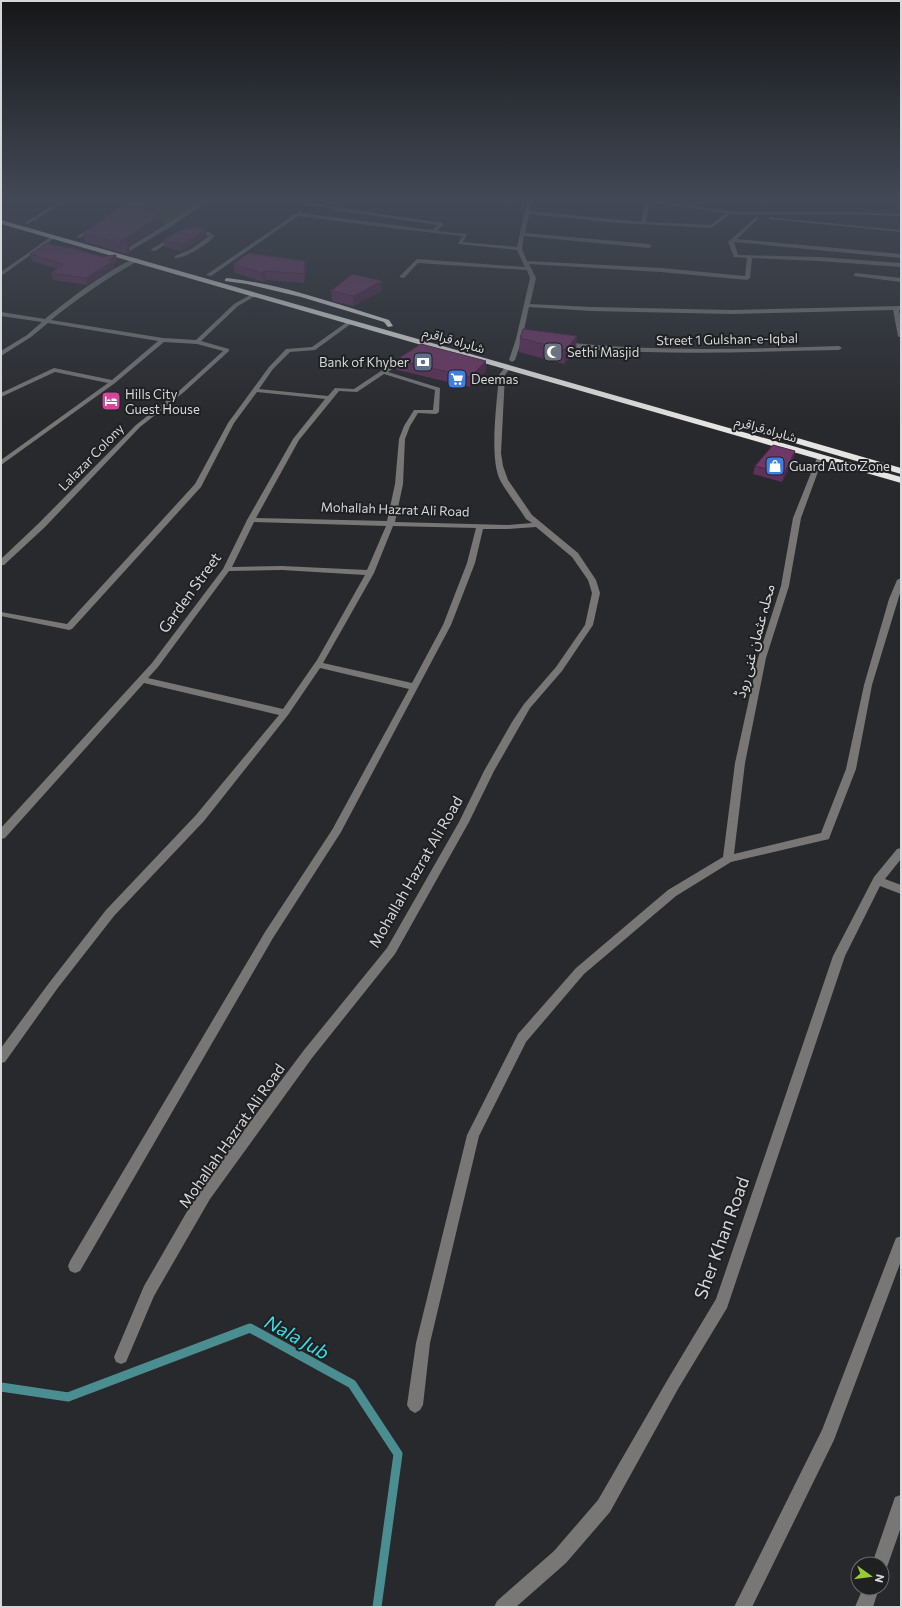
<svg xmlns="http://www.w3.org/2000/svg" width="902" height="1608" font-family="Commissioner,'Noto Sans Arabic',sans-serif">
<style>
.green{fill:#31571a}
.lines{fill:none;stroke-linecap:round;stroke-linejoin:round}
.stream{stroke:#4b8e92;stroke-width:9}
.minor{fill:#787776;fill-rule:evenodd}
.highway{fill:#e6e5e2;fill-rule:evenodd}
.wall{fill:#5f3059}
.shaded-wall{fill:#4d2748}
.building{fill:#6e3867;stroke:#4d2748}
.labels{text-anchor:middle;stroke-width:4;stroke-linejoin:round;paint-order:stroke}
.far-street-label{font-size:13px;fill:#d6d7d9;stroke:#1f2022}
.far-poi-label{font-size:13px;fill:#d6d7d9;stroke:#1f2022;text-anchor:start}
.street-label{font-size:15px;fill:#d6d7d9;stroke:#1f2022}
.near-street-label{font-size:18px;fill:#d6d7d9;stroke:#1f2022}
.near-water-label{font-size:19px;font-style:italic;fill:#37dfe7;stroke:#1f2022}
</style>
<rect width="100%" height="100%" fill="#28292c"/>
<path class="green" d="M 167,201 L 202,201 L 168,225 L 144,219 Z"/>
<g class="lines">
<path class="stream" d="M 1,1387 L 68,1397 L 250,1328 L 352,1384 L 398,1454 L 377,1607"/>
<g class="minor">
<path d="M 61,201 L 66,201 L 28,224 L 24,223 Z"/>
<path d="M 203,201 L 208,201 L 172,226 L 128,252 L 123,251 Z"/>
<path d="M 527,201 L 531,201 L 529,211 L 641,222 L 646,201 L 660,201 L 733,212 L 847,212 L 901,214 L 901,216 L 847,214 L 730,214 L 712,228 L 619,223 L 529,214 L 525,233 L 649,244 L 652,246 L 649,248 L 524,236 L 522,249 L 527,261 L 661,268 L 745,276 L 747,258 L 734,257 L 728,242 L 757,216 L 759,218 L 737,239 L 901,254 L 901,258 L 734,242 L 738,255 L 819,257 L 901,263 L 901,267 L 819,261 L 752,258 L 750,278 L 747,280 L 661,272 L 529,264 L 536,278 L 530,304 L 591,307 L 732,310 L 901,306 L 901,310 L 899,310 L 901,321 L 901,338 L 898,336 L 893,310 L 732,314 L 591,311 L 529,307 L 522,339 L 515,360 L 512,362 L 509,360 L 516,339 L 530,278 L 527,270 L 418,263 L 404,278 L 399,277 L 417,259 L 525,267 L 517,250 L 458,244 L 462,236 L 399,229 L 298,216 L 211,276 L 206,275 L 301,210 L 303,211 L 301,213 L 432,230 L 438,225 L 334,210 L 332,208 L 306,205 L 308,203 L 442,223 L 444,224 L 437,231 L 467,234 L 463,242 L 517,247 ZM 650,202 L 726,213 L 711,225 L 646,222 Z"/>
<path d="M 768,217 L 901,230 L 901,232 L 770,219 Z"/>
<path d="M 92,227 L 96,228 L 80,238 L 76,237 Z"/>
<path d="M 192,230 L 209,232 L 215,236 C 207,244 187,258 175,258 L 175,256 L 191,249 L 209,236 L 192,232 Z"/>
<path d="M 52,236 L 56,237 L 1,276 L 1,272 Z"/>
<path d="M 173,236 L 177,237 L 155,251 L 150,250 Z"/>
<path d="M 136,258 L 138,259 L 138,261 C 107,278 78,298 51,320 L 163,338 L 196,340 L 234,304 L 252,294 L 257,295 L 238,306 L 201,341 L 229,349 L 229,351 L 184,392 L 140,427 L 45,527 L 4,565 L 1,565 L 1,559 L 39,523 L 136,425 L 180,390 L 223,351 L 197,344 L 164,342 L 115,383 L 1,465 L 1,460 L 108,383 L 55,372 L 1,397 L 1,393 L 54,368 L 112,380 L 158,341 L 48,323 L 31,337 L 1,356 L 1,351 L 27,335 L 42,322 L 1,316 L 1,312 L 45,319 C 68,300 108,269 136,258 Z"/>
<path d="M 856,273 L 901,278 L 901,282 L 854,276 L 854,274 Z"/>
<path d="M 347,322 L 352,323 L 315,350 L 290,352 L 273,369 L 259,389 L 328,396 L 335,388 L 354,389 L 405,355 L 409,355 L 409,357 L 388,372 L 440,388 L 439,412 L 436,414 L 418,413 L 410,426 L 405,439 L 403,484 L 395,522 L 508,525 L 532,523 L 526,519 C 518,506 507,493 500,480 C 489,457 497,402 499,375 L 506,366 L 510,366 L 511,367 L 505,375 L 501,453 L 503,466 L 508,480 L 532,515 L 578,553 L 596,580 L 600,593 L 593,625 L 562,671 L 530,708 L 494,771 L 469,822 L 395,954 L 312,1058 L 210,1199 L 154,1296 L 126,1362 L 121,1364 L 116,1362 L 114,1357 L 144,1286 L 200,1189 L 304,1050 L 387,948 L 459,822 L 484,771 L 512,722 L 524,704 L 556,667 L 585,625 L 592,593 L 588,580 L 572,557 L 536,527 L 508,529 L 483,529 L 475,563 L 451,625 L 341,832 L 273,938 L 80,1271 L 75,1273 L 70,1271 L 68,1266 L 70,1261 L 265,932 L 332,830 L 409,689 L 320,668 L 288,715 L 204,821 L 114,916 L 57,989 L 5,1062 L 1,1063 L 1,1048 L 49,983 L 106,910 L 196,815 L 279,715 L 144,683 L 5,838 L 1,839 L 1,828 L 152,663 L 223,569 L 247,520 L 293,439 L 325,399 L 257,392 L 234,423 L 201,487 L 72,629 L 69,630 L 1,616 L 1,612 L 67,624 L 195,484 L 228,423 L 269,367 L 286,349 L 312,347 ZM 384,374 L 435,390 L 433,410 L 414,410 L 404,426 L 399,439 L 395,484 L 387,521 L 256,518 L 299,440 L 339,391 L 357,392 ZM 254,522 L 386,526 L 367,570 L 282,566 L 232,567 ZM 393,526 L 476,528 L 467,563 L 443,625 L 412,683 L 323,663 L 374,573 ZM 282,570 L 365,575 L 317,660 L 283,709 L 148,678 L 158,667 L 229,571 Z"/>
<path d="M 563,342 C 655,352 747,349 839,346 L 842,348 L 839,350 C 775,351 711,354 646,352 C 618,351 588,351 561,345 L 560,344 Z"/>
<path d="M 820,456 L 823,458 L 801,518 L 789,586 L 766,658 L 745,763 L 734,854 L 821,833 L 846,769 L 864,685 L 889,599 L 897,580 L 901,578 L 901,590 L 872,685 L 856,769 L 830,836 L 829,839 L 825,840 L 731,862 L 676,896 L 584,974 L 526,1042 L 479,1136 L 430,1343 L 423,1405 L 420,1410 L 415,1413 L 410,1410 L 407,1405 L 416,1343 L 467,1135 L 518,1034 L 576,968 L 668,890 L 723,857 L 735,763 L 758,658 L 781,586 L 793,518 L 817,458 Z"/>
<path d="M 901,848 L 901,859 L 885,879 L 901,885 L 901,894 L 880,886 L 845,956 L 727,1308 L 678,1389 L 610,1512 L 566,1563 L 516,1607 L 494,1607 L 497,1601 L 554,1551 L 598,1500 L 668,1379 L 716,1299 L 833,956 L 874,877 L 897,849 Z"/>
<path d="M 901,1236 L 901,1261 L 834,1440 L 752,1607 L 734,1607 L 822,1430 L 894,1243 L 896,1238 Z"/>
<path d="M 901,1495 L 901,1527 L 886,1570 L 882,1572 L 882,1564 L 872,1564 L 895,1497 Z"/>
<path d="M 863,1588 L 879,1588 L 873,1607 L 855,1607 Z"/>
</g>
<g class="highway">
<path d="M 1,220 L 901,477 L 901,483 L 1,224 Z"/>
<path d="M 227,278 C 282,284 336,304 389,320 L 393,326 L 388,327 L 384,322 L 301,297 L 247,284 L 225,281 L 225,279 Z"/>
<path d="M 750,426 L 756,426 L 901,468 L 901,474 L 750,430 Z"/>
</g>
</g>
<g class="wall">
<path d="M 129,201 L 167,201 L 153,212 L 163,224 L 129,246 L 130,253 L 127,254 L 85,242 L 83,233 Z"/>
<path d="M 207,236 L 182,251 L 164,247 L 163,240 Z"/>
<path d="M 66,248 L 103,257 L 116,255 L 117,262 L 114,264 L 114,267 L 87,285 L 53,280 L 51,273 L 57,269 L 32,261 L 30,254 Z"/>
<path d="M 305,261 L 306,270 L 304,283 L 266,280 L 264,282 L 235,273 L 233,264 Z"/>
<path d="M 331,291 L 382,291 L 353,306 L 332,301 Z"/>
<path d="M 520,338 L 576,350 L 564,364 L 519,352 Z"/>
<path d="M 396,360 L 486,361 L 486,371 L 470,387 L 397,370 Z"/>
<path d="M 794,459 L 782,482 L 753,474 L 755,466 Z"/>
</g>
<g class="shaded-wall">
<path d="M 154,201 L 167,201 L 144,219 L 142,210 Z"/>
<path d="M 162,215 L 163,224 L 129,246 L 130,253 L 127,254 L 125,245 L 120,243 L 120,241 Z"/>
<path d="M 206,230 L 207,236 L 182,251 L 181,245 Z"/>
<path d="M 116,255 L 117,262 L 114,264 L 114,267 L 87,285 L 86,278 Z"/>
<path d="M 305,261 L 306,270 L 304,283 L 304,274 Z"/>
<path d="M 265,271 L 266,280 L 264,282 L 262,273 Z"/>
<path d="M 382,281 L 382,291 L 353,306 L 353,296 Z"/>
<path d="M 577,336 L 576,350 L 564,364 L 565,350 Z"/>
<path d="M 486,361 L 486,371 L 470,387 L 470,377 Z"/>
<path d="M 795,451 L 794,459 L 782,482 L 784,474 Z"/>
</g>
<g class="building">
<path d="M 129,201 L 154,201 L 142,210 L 162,215 L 120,241 L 121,243 L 128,243 L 125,245 L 83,233 Z"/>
<path d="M 194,227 L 206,230 L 181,245 L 163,240 L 174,234 L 187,228 Z"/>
<path d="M 47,243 L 66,248 L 68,247 L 103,257 L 116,255 L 109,260 L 113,261 L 86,278 L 51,273 L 63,264 L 30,254 Z"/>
<path d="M 249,253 L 305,261 L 304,274 L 265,271 L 262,273 L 233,264 Z"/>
<path d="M 352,274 L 382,281 L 353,296 L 331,291 Z"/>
<path d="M 523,329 L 577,336 L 565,350 L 520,338 Z"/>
<path d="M 421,344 L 486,361 L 470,377 L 396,360 Z"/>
<path d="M 773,445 L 795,451 L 784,474 L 755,466 Z"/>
</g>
<linearGradient id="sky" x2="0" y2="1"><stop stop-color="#161718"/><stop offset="0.47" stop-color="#424956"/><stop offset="1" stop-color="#424956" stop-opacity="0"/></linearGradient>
<rect width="902" height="426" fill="url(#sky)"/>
<defs>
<symbol id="mosque-square" viewBox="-11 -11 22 22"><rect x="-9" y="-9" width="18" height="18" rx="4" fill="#6b7280" stroke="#1f2022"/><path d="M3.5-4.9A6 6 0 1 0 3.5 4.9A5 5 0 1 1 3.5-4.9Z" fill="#fff"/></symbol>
<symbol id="bank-square" viewBox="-11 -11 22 22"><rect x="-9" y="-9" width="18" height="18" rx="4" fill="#5c6f8a" stroke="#1f2022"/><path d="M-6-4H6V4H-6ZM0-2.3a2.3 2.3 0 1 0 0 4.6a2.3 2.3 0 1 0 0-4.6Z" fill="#fff"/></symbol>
<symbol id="supermarket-square" viewBox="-11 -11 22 22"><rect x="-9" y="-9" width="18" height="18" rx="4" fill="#3f7fe0" stroke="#1f2022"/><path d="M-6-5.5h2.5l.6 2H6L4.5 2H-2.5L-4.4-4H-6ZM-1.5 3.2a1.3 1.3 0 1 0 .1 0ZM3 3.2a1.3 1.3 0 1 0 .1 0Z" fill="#fff"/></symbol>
<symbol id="hotel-square" viewBox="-11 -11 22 22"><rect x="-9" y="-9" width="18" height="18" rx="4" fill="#d1479c" stroke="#1f2022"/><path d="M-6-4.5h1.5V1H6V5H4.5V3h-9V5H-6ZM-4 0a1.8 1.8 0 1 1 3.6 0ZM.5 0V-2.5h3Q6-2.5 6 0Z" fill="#fff"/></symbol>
<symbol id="shop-square" viewBox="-11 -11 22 22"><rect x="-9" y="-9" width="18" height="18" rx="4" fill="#3f7fe0" stroke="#1f2022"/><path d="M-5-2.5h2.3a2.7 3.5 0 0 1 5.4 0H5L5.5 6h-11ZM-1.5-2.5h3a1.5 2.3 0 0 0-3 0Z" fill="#fff"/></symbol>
</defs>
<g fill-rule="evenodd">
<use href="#mosque-square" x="542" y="341" width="22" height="22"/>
<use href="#bank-square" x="412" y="351" width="22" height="22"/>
<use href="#supermarket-square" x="446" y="368" width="22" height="22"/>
<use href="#hotel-square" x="100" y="390" width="22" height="22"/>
<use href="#shop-square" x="764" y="455" width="22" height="22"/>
</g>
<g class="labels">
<g class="far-street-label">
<text transform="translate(727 339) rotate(-1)" y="5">Street 1 Gulshan-e-Iqbal</text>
<text transform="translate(454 340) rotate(16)" y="5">شاہراہ قراقرم</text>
<text transform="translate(766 429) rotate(16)" y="5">شاہراہ قراقرم</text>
<text transform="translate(91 457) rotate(-46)" y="5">Lalazar Colony</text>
<text transform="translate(395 509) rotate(2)" y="5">Mohallah Hazrat Ali Road</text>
</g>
<g class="far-poi-label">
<text x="567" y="357">Sethi Masjid</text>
<text x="409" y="367" text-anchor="end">Bank of Khyber</text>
<text x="471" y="384">Deemas</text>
<text x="125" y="399">Hills City<tspan x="125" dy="15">Guest House</tspan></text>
<text x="789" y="471">Guard Auto Zone</text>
</g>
<g class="street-label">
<text transform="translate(190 593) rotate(-54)" y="5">Garden Street</text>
<text transform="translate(755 641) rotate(-75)" y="5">محلہ عثمان غنی روڈ</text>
<text transform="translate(416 872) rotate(-60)" y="5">Mohallah Hazrat Ali Road</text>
<text transform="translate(232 1136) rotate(-55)" y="5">Mohallah Hazrat Ali Road</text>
</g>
<g class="near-street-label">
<text transform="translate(722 1238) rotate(-70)" y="6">Sher Khan Road</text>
</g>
<g class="near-water-label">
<text transform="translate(297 1337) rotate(29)" y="7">Nala Jub</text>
</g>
</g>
<rect width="902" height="1608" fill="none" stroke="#d6d7d9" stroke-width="4"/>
<g transform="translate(870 1576) rotate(104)"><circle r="19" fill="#1f2022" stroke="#68696b"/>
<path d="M0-3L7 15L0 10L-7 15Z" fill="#98cb37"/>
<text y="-6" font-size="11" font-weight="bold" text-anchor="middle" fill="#d6d7d9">N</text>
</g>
</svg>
